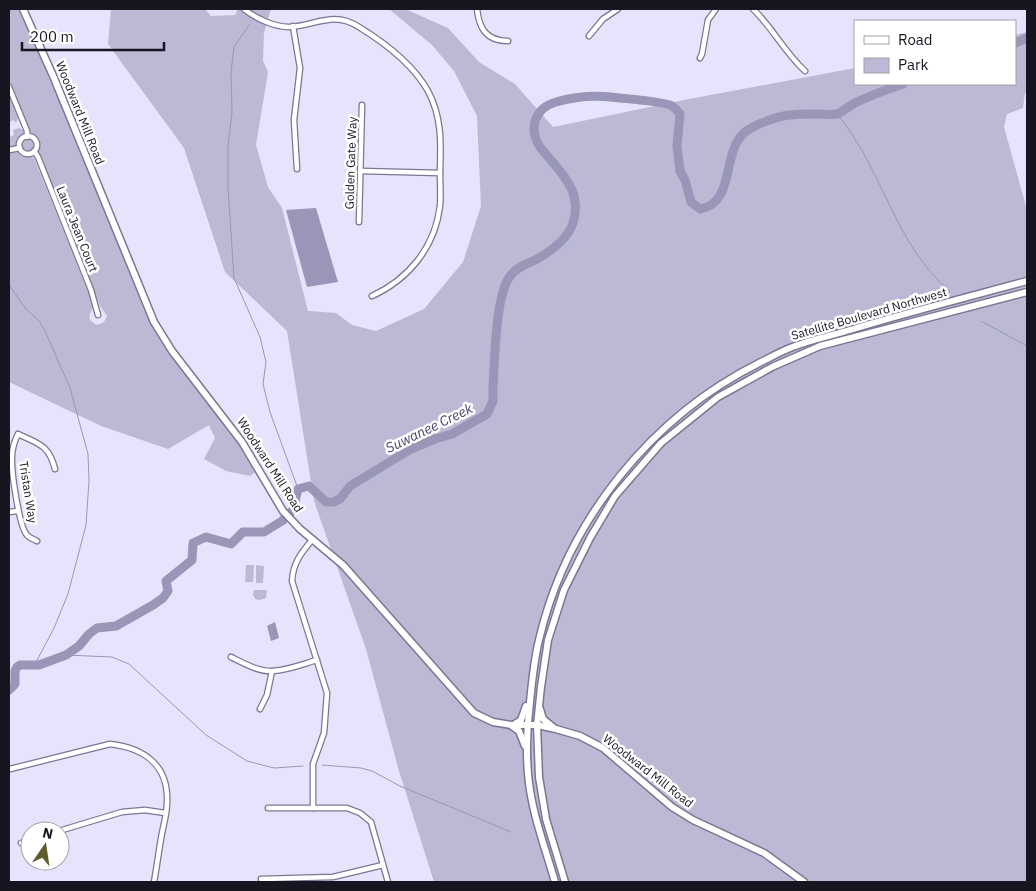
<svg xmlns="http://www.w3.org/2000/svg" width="1036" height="891" font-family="'IBM Plex Sans',sans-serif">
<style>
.green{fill:#bbb9d4}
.water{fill:#9996b7}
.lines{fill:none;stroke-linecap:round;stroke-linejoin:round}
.stream{stroke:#9996b7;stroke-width:1}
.river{stroke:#9996b7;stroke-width:9}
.street-casing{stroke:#797792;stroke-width:7}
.secondary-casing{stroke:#797792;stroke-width:9}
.street{stroke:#fff;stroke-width:4.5}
.secondary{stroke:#fff;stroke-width:6}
.labels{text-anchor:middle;stroke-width:5;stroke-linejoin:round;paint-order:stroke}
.street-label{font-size:12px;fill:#171520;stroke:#fff}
.water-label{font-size:14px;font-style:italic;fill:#443d6c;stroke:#fff}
</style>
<rect width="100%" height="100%" fill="#e6e4fc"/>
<g class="green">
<path d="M 9,9 L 20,9 L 63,104 L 149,317 L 227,425 L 257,471 L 250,476 L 226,471 L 204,459 L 215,438 L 209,425 L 168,449 L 101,426 L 9,382 L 9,153 L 18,152 L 34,158 L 93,304 C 94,310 88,313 90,320 L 96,325 C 102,324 105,322 107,316 L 100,306 L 38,151 L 38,141 L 30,131 L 9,81 Z"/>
<path d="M 111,9 L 205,9 L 211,16 L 235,15 L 238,9 L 271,9 L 264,33 L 263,61 L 268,72 L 256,145 L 268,187 L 282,208 L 308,311 L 336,313 L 352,325 L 376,331 L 424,309 L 463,262 L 481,206 L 477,116 L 454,71 L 432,45 L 389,9 L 405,9 L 448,28 L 479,62 L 515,84 L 553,127 L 684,100 L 855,68 L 855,84 L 1015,84 L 1015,35 L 1027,32 L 1027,93 L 1025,93 L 1023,108 L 1007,114 L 1004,127 L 1027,210 L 1027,882 L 434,882 L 399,771 L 366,649 L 314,501 L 287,331 L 225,272 L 184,148 L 108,44 Z"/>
<path d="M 9,95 L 18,118 L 16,123 L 14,120 L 9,122 Z"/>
<path d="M 19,128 L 23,130 L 24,134 L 16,146 L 9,147 L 9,137 L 14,135 L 13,130 Z"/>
<circle cx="28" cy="145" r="7"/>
<path d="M 246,565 L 254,565 L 253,582 L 245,582 Z"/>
<path d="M 256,565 L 264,566 L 263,583 L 256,583 Z"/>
<path d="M 254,590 L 267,590 L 266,598 C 260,600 256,602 253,595 Z"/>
</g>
<g class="water">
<path d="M 316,208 L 338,282 L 307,287 L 286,210 Z"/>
<path d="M 275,622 L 279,638 L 271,641 L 267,626 Z"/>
</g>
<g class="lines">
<g class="stream">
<path d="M 250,24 L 234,47 L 231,72 L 232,112 L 228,147 L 228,187 L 234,278 L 260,337 L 266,362 L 263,384 L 270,412 L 298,489"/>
<path d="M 837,114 C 883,168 894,245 950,291"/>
<path d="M 9,285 L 26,309 L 39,321 L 45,331 L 70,388 L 88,454 L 89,481 L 86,525 L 68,594 L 54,628 L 34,666"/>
<path d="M 981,321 L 1027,346"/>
<path d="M 66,655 L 112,657 L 129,664 L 206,735 L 247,761 L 274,768 L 303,766"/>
<path d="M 322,765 L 361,768 L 372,771 L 400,786 L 511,832"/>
</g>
<g class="river">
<path d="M 1015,43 L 1027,38"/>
<path d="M 9,690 L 15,684 L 15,671 L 17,667 L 20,665 L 39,665 L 66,655 L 79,646 L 89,634 L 97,628 L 116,626 L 153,605 L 163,598 L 168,591 L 166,581 L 192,560 L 193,543 L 206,537 L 231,544 L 243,532 L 264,532 L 282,521 L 293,510 L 298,489 L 309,486 L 326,502 L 333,502 L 340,499 L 350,486 L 411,449 L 435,439 L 452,434 L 487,414 L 493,401 L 493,386 C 495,360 495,294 511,275 C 518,266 527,264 537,259 C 551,251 568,239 573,223 C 577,211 576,197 570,186 C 562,171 550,160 540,147 C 528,128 535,108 556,102 C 576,96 599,95 620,98 C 630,99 666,102 672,106 C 675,108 678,111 680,114 L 677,146 L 680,171 L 685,180 L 691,202 L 700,209 C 736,203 721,152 745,132 C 750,128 754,127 759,124 C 783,114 792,114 818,114 C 824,114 832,115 837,114 C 844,111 850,105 857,102 C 872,95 888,89 903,84"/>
</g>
<defs>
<g id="street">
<path d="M 244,9 C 255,18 274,27 289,27 C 315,26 333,10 359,27 C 385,43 413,64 428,91 C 442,117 441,143 440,172 C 440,183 441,195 440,206 C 435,247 409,279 372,296"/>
<path d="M 477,9 C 479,28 486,41 508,41"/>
<path d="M 753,9 C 773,28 784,52 805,71"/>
<path d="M 293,26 L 300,68 L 294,120 L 297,169"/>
<path d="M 589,36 L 603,19 L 618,9"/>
<path d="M 700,58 L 702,54 L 708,20 L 716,9"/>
<path d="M 9,87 L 27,131 L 27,137"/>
<circle cx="28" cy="145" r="9"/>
<path d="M 9,150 L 20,148"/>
<path d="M 34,151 L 38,157 L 91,290 L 98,315"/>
<path d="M 361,171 L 440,173"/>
<path d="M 359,222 L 362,105"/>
<path d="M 9,512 L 18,511"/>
<path d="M 312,540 C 301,553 293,563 292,581 L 327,693 L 324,733 L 313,764 L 313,808"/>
<path d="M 37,541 C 34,539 29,538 27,535 C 19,527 11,470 12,457 C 12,448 14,442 18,434 C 39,444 49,445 55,469"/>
<path d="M 231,657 C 243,663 259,672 273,671 C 288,670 303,664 317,660"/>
<path d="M 260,709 L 267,695 L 272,671"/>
<path d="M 10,769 L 110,744 C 144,748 169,765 167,803 C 167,813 164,823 162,833 C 159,849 157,866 154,882"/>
<path d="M 268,808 L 347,808 L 360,813 L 371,822 L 388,882"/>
<path d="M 59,831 L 122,812 L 145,810 L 165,813"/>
<path d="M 21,843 L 30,840"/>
<path d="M 261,879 L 333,877 L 383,865"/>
</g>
<g id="secondary">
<path d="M 23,9 L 54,78 L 154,322 L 172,351 L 242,442 L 283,511 L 300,529 L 343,565 L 474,713 L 493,722 L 511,725 L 537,725 L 556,729 L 580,736 L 603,748 L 672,807 L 693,820 L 764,853 L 804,882"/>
<path d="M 540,709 L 543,719 L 553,727"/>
<path d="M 515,724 L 521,720 L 526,706"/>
<path d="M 512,726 L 519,731 L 525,746"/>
<path d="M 555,882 C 545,847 531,811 528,774 C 526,750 527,725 530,702 C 532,681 534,660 539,640 C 567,520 652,416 761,362 C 771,357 780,352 790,348 C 809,340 830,336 850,330 C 909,312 968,297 1027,281"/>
<path d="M 565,882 L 546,819 L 539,777 L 537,725 L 541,687 L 548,640 L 564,590 L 590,538 L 615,496 L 661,443 L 718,397 L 772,367 L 820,346 L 1027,292"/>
</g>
</defs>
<use href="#street" class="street-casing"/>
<use href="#secondary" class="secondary-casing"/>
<use href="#street" class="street"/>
<use href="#secondary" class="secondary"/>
</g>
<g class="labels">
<g class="street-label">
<text transform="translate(80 113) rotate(68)" y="4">Woodward Mill Road</text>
<text transform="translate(351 163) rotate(-88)" y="4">Golden Gate Way</text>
<text transform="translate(77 229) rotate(68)" y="4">Laura Jean Court</text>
<text transform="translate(869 314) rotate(-16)" y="4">Satellite Boulevard Northwest</text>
<text transform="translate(270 465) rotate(57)" y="4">Woodward Mill Road</text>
<text transform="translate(28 492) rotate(81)" y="4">Tristan Way</text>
<text transform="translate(648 771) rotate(38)" y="4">Woodward Mill Road</text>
</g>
<g class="water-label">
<text transform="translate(429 428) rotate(-26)" y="5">Suwanee Creek</text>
</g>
</g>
<rect width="1036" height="891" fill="none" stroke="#171520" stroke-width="20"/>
<rect x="854" y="20" width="162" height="65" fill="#ffffff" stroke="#a2a1a6"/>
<rect x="864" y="36" width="25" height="8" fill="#ffffff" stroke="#a2a1a6"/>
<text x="898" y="45" font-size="15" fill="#171520">Road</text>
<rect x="864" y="58" width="25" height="15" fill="#bbb9d4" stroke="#a2a1a6"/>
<text x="898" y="70" font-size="15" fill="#171520">Park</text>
<g transform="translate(45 846) rotate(13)"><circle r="24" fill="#ffffff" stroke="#a2a1a6"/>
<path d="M0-4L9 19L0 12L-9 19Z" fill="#5e5e2b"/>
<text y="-8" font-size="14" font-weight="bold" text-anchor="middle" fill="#171520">N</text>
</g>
<path d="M22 42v8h142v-8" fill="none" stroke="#171520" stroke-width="2.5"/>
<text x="30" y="42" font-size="15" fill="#171520" stroke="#ffffff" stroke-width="4" paint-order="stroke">200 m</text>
</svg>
